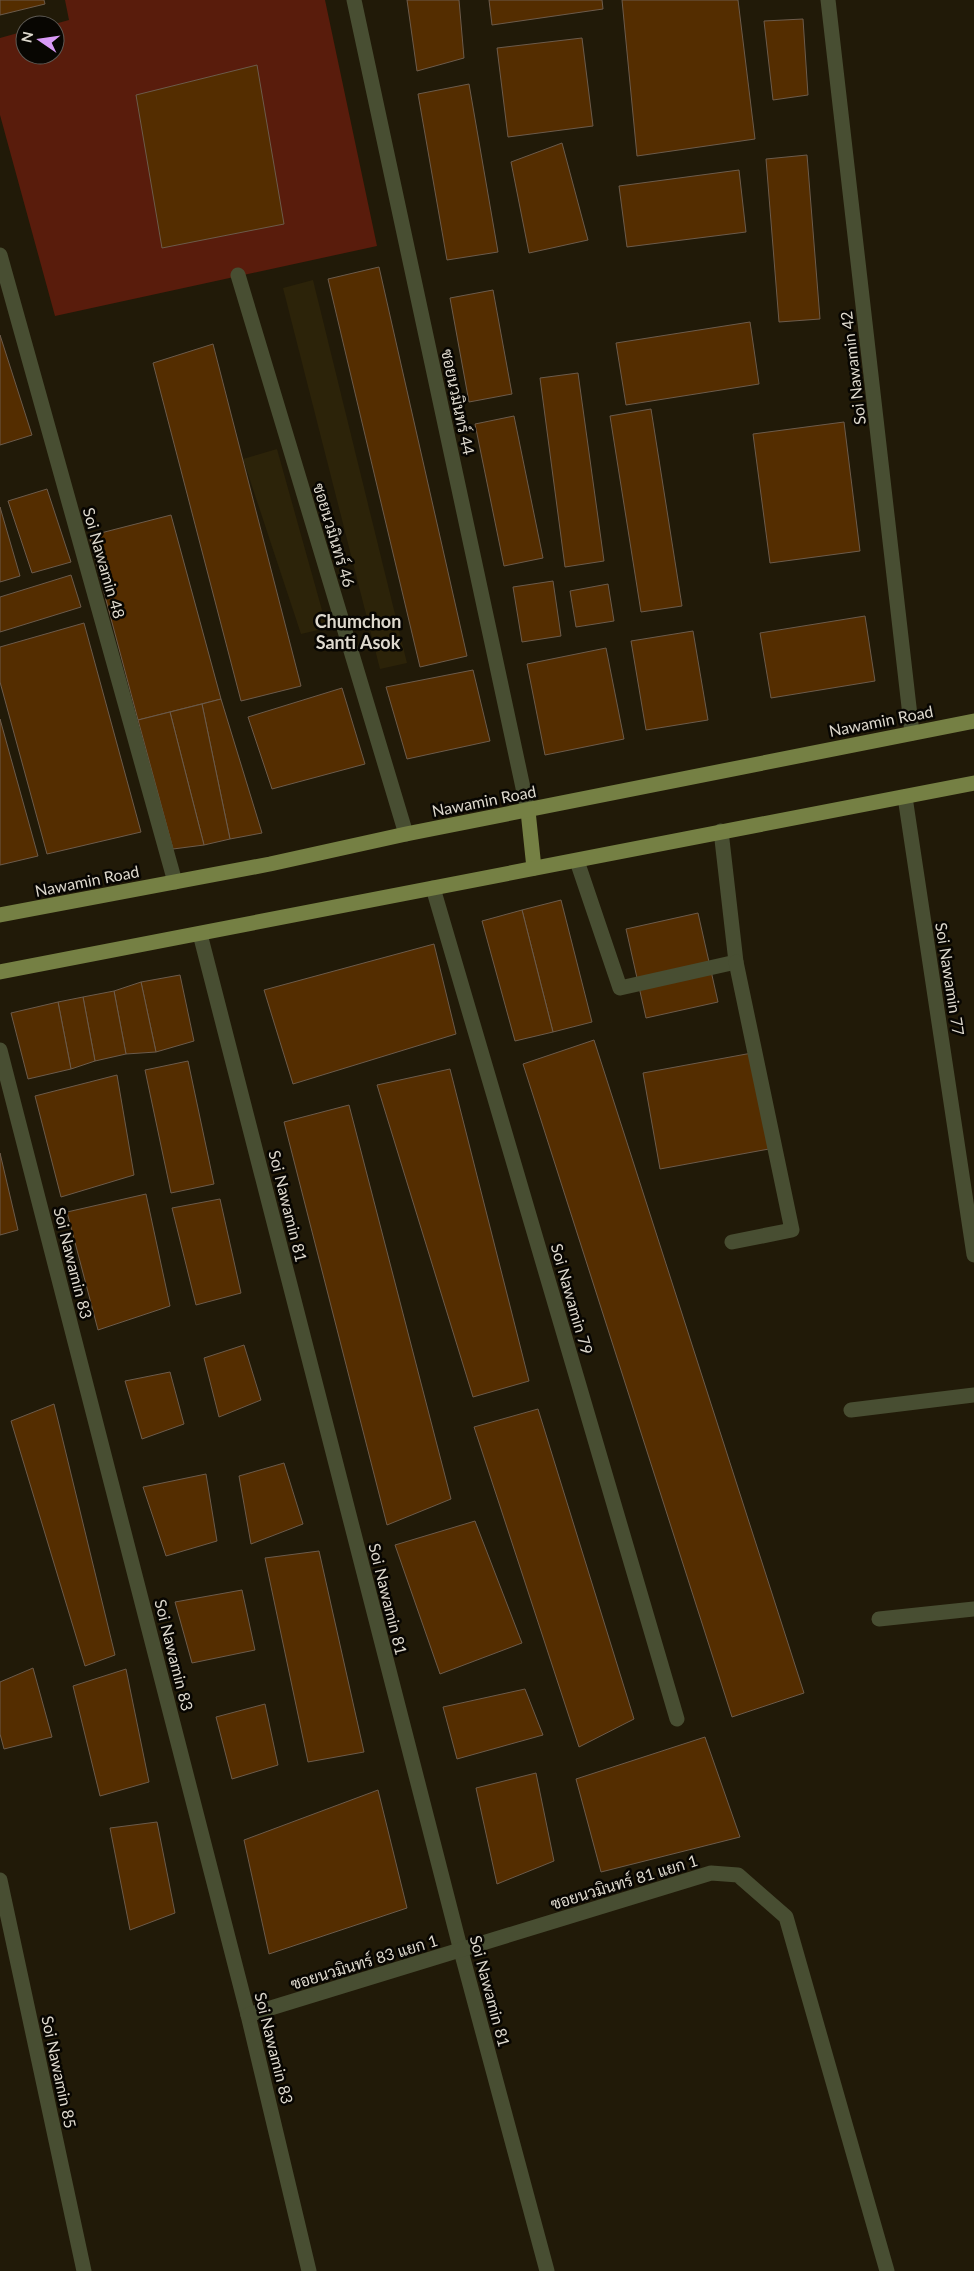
<svg xmlns="http://www.w3.org/2000/svg" width="974" height="2271" font-family="Lato,Sarabun,sans-serif">
<style>
.built{fill:#2c2309}
.green{fill:#591c0c}
.building{fill:#542d00;stroke:#6c5b4b}
.lines{fill:none;stroke-linecap:round;stroke-linejoin:round}
.minor{stroke:#484e32;stroke-width:15}
.major{stroke:#758044;stroke-width:15}
.labels{text-anchor:middle;stroke-width:5;stroke-linejoin:round;paint-order:stroke}
.street-label{font-size:16px;fill:#ded9ce;stroke:#080602}
.neighbourhood-label{font-size:18px;font-weight:bold;fill:#ded9ce;stroke:#080602}
</style>
<rect width="100%" height="100%" fill="#211a08"/>
<g class="built">
<path d="M 313,280 L 407,663 L 380,669 L 283,288 Z"/>
<path d="M 277,449 L 327,628 L 301,634 L 243,459 Z"/>
</g>
<path class="green" d="M 65,0 L 325,0 L 377,246 L 55,316 L 0,115 L 0,38 L 25,31 L 25,55 L 55,55 L 55,25 L 51,25 L 69,20 Z"/>
<g class="building">
<path d="M 0,0 L 44,0 L 45,4 L 0,15 Z"/>
<path d="M 407,0 L 459,0 L 464,58 L 417,71 Z"/>
<path d="M 489,0 L 602,0 L 603,9 L 492,25 Z"/>
<path d="M 622,0 L 738,0 L 755,139 L 637,156 Z"/>
<path d="M 803,19 L 808,95 L 773,100 L 764,21 Z"/>
<path d="M 582,38 L 593,126 L 508,137 L 497,48 Z"/>
<path d="M 257,65 L 284,224 L 162,248 L 136,95 Z"/>
<path d="M 469,84 L 498,252 L 447,260 L 418,94 Z"/>
<path d="M 562,143 L 588,240 L 529,253 L 511,162 Z"/>
<path d="M 807,155 L 820,319 L 779,322 L 766,159 Z"/>
<path d="M 739,170 L 746,232 L 627,247 L 619,186 Z"/>
<path d="M 379,267 L 467,656 L 420,667 L 328,279 Z"/>
<path d="M 493,290 L 512,394 L 469,402 L 450,298 Z"/>
<path d="M 750,322 L 759,384 L 626,405 L 616,343 Z"/>
<path d="M 0,335 L 32,435 L 0,445 Z"/>
<path d="M 213,344 L 301,686 L 241,701 L 153,363 Z"/>
<path d="M 578,373 L 604,561 L 565,567 L 540,378 Z"/>
<path d="M 651,409 L 682,606 L 641,612 L 610,416 Z"/>
<path d="M 514,416 L 543,558 L 504,566 L 475,424 Z"/>
<path d="M 844,422 L 860,551 L 770,563 L 753,434 Z"/>
<path d="M 47,489 L 71,562 L 32,573 L 8,501 Z"/>
<path d="M 0,507 L 20,576 L 0,582 Z"/>
<path d="M 171,515 L 221,699 L 138,720 L 89,536 Z"/>
<path d="M 71,575 L 81,607 L 0,632 L 0,597 Z"/>
<path d="M 553,581 L 561,636 L 522,642 L 513,587 Z"/>
<path d="M 608,584 L 614,621 L 576,627 L 570,591 Z"/>
<path d="M 865,616 L 875,681 L 771,698 L 760,633 Z"/>
<path d="M 84,623 L 141,832 L 47,854 L 0,682 L 0,647 Z"/>
<path d="M 693,631 L 708,720 L 646,730 L 631,641 Z"/>
<path d="M 606,648 L 624,739 L 545,755 L 527,664 Z"/>
<path d="M 473,670 L 490,741 L 407,759 L 386,687 Z"/>
<path d="M 342,688 L 365,764 L 272,789 L 248,717 Z"/>
<path d="M 221,699 L 262,833 L 230,839 L 202,704 Z"/>
<path d="M 202,704 L 230,839 L 204,845 L 170,712 Z"/>
<path d="M 170,712 L 204,845 L 173,849 L 138,720 Z"/>
<path d="M 0,719 L 38,856 L 0,865 Z"/>
<path d="M 561,900 L 592,1022 L 553,1032 L 522,910 Z"/>
<path d="M 522,910 L 553,1032 L 515,1041 L 482,921 Z"/>
<path d="M 698,913 L 718,1002 L 646,1018 L 626,929 Z"/>
<path d="M 434,944 L 456,1034 L 293,1084 L 264,990 Z"/>
<path d="M 180,975 L 194,1041 L 156,1052 L 141,982 Z"/>
<path d="M 141,982 L 156,1052 L 126,1054 L 114,991 Z"/>
<path d="M 114,991 L 126,1054 L 95,1061 L 83,997 Z"/>
<path d="M 83,997 L 95,1061 L 71,1069 L 58,1002 Z"/>
<path d="M 58,1002 L 71,1069 L 28,1079 L 11,1013 Z"/>
<path d="M 594,1040 L 804,1693 L 732,1717 L 523,1064 Z"/>
<path d="M 752,1053 L 769,1149 L 660,1169 L 643,1073 Z"/>
<path d="M 188,1061 L 214,1184 L 171,1193 L 145,1070 Z"/>
<path d="M 450,1069 L 529,1381 L 473,1397 L 377,1085 Z"/>
<path d="M 117,1075 L 134,1175 L 61,1197 L 35,1096 Z"/>
<path d="M 349,1105 L 451,1499 L 387,1525 L 284,1122 Z"/>
<path d="M 0,1153 L 18,1230 L 0,1235 Z"/>
<path d="M 146,1194 L 170,1306 L 98,1330 L 67,1212 Z"/>
<path d="M 220,1199 L 241,1293 L 196,1305 L 172,1208 Z"/>
<path d="M 244,1345 L 261,1400 L 219,1417 L 204,1358 Z"/>
<path d="M 170,1372 L 184,1424 L 142,1439 L 125,1381 Z"/>
<path d="M 54,1404 L 115,1655 L 85,1666 L 11,1421 Z"/>
<path d="M 538,1409 L 634,1719 L 579,1747 L 474,1427 Z"/>
<path d="M 284,1463 L 303,1524 L 251,1544 L 239,1476 Z"/>
<path d="M 206,1474 L 217,1541 L 166,1556 L 143,1487 Z"/>
<path d="M 475,1521 L 522,1643 L 440,1674 L 395,1545 Z"/>
<path d="M 319,1551 L 364,1752 L 308,1762 L 265,1558 Z"/>
<path d="M 242,1590 L 255,1650 L 192,1663 L 175,1602 Z"/>
<path d="M 33,1668 L 52,1737 L 4,1749 L 0,1734 L 0,1682 Z"/>
<path d="M 126,1669 L 149,1782 L 100,1796 L 73,1686 Z"/>
<path d="M 525,1689 L 543,1735 L 457,1759 L 443,1707 Z"/>
<path d="M 265,1704 L 278,1765 L 232,1779 L 216,1717 Z"/>
<path d="M 705,1737 L 740,1837 L 601,1872 L 576,1779 Z"/>
<path d="M 536,1773 L 554,1861 L 497,1884 L 476,1788 Z"/>
<path d="M 378,1790 L 407,1908 L 269,1954 L 244,1840 Z"/>
<path d="M 157,1822 L 175,1913 L 130,1930 L 110,1828 Z"/>
</g>
<g class="lines">
<g class="minor">
<path d="M 354,0 L 528,811"/>
<path d="M 828,0 L 912,733"/>
<path d="M 0,255 L 175,882"/>
<path d="M 238,275 L 406,834"/>
<path d="M 905,797 L 974,1255"/>
<path d="M 577,861 L 620,988 L 736,962 L 721,831"/>
<path d="M 433,888 L 677,1719"/>
<path d="M 200,934 L 461,1951 L 547,2271"/>
<path d="M 0,1050 L 248,2015 L 309,2271"/>
<path d="M 732,1242 L 792,1230 L 736,962"/>
<path d="M 851,1410 L 974,1395"/>
<path d="M 879,1619 L 974,1609"/>
<path d="M 0,1880 L 84,2271"/>
<path d="M 248,2015 L 711,1873 L 738,1875 L 786,1917 L 887,2271"/>
</g>
<g class="major">
<path d="M 528,811 L 534,868"/>
<path d="M 0,915 L 270,864 L 406,834 L 974,721"/>
<path d="M 0,972 L 974,783"/>
</g>
</g>
<g class="labels">
<g class="street-label">
<text transform="translate(853 368) rotate(-97)" y="6">Soi Nawamin 42</text>
<text transform="translate(458 402) rotate(78)" y="6">ซอยนวมินทร์ 44</text>
<text transform="translate(334 535) rotate(73)" y="6">ซอยนวมินทร์ 46</text>
<text transform="translate(104 563) rotate(74)" y="6">Soi Nawamin 48</text>
<text transform="translate(881 721) rotate(-11)" y="6">Nawamin Road</text>
<text transform="translate(484 801) rotate(-11)" y="6">Nawamin Road</text>
<text transform="translate(87 881) rotate(-11)" y="6">Nawamin Road</text>
<text transform="translate(950 979) rotate(81)" y="6">Soi Nawamin 77</text>
<text transform="translate(288 1206) rotate(76)" y="6">Soi Nawamin 81</text>
<text transform="translate(73 1263) rotate(76)" y="6">Soi Nawamin 83</text>
<text transform="translate(572 1299) rotate(74)" y="6">Soi Nawamin 79</text>
<text transform="translate(388 1599) rotate(76)" y="6">Soi Nawamin 81</text>
<text transform="translate(174 1655) rotate(76)" y="6">Soi Nawamin 83</text>
<text transform="translate(624 1882) rotate(-17)" y="6">ซอยนวมินทร์ 81 แยก 1</text>
<text transform="translate(364 1962) rotate(-17)" y="6">ซอยนวมินทร์ 83 แยก 1</text>
<text transform="translate(490 1991) rotate(75)" y="6">Soi Nawamin 81</text>
<text transform="translate(274 2048) rotate(76)" y="6">Soi Nawamin 83</text>
<text transform="translate(59 2072) rotate(78)" y="6">Soi Nawamin 85</text>
</g>
<g class="neighbourhood-label">
<text x="358" y="628">Chumchon<tspan x="358" dy="21">Santi Asok</tspan></text>
</g>
</g>
<g transform="translate(40 40) rotate(283)"><circle r="24" fill="#080602" stroke="#5e5a54"/>
<path d="M0-4L9 19L0 12L-9 19Z" fill="#d99af7"/>
<text y="-8" font-size="14" font-weight="bold" text-anchor="middle" fill="#ded9ce">N</text>
</g>
</svg>
